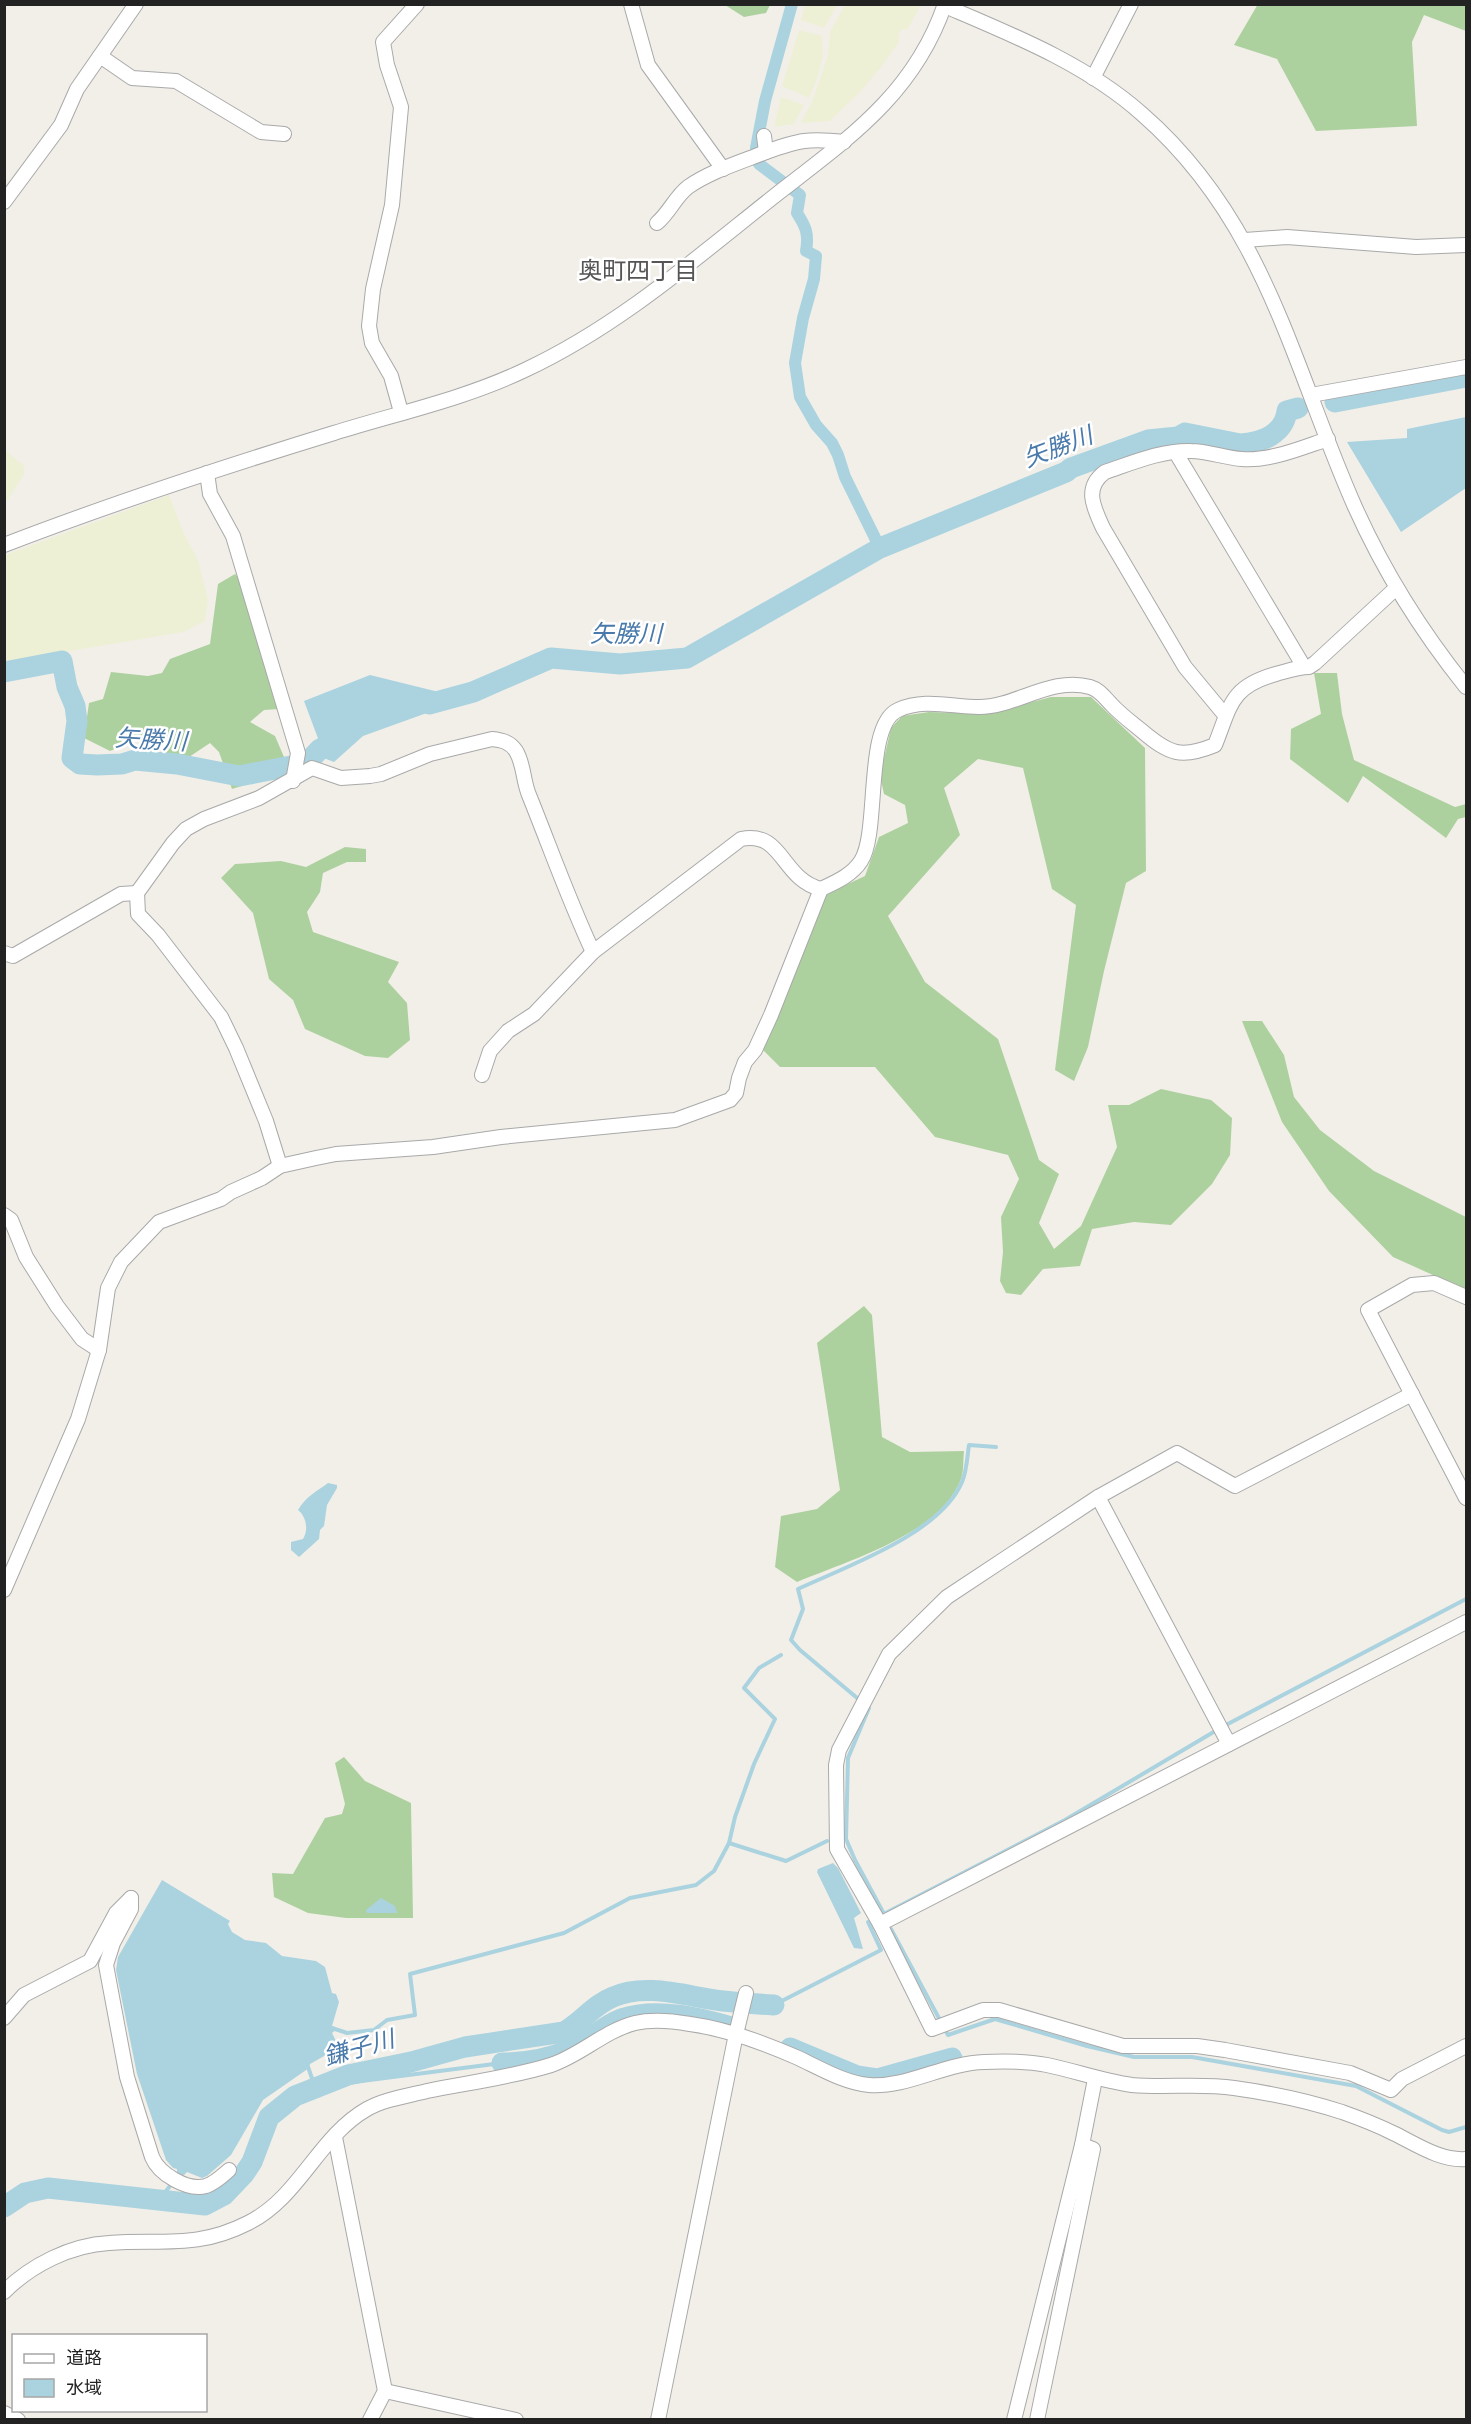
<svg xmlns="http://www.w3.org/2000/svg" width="1471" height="2424" font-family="'Titillium Web','Noto Sans JP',sans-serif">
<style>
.farmland{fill:#eef0d5}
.forest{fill:#add19e}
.water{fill:#aad3df}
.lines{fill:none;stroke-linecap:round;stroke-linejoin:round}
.stream{stroke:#aad3df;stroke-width:4}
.canal{stroke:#aad3df;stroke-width:12}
.river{stroke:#aad3df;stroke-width:21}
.minor-casing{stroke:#a9a9a9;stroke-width:16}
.minor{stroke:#fff;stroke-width:14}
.labels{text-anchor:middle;stroke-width:5;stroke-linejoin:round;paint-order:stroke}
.neighbourhood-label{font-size:24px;fill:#555;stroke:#fff}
.water-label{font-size:24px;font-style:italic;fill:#4a7aab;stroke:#fff}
</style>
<rect width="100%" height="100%" fill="#f2efe9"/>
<g class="farmland">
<path d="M 805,5 L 805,4 L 837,5 L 824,28 L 801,20 Z"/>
<path d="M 845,5 L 921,5 L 907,30 L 903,29 L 898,35 L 899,42 L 882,66 L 861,91 L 830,121 L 803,123 L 801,121 L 811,105 L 828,55 L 830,32 Z"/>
<path d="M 799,30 L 822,36 L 823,56 L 817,79 L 809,98 L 782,86 Z"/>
<path d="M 781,97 L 804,105 L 794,124 L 774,127 Z"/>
<path d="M 5,450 L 24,466 L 24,474 L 5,504 Z"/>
<path d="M 169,495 L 184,534 L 198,560 L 208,599 L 205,621 L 183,632 L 5,662 L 5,555 Z"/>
</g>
<g class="forest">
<path d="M 1258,4 L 1466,5 L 1466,31 L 1424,15 L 1412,42 L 1417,126 L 1316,131 L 1277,59 L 1234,45 Z"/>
<path d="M 725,5 L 770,5 L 766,13 L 744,17 Z"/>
<path d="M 235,574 L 241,580 L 279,709 L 264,710 L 250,722 L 275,736 L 290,771 L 232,789 L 219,752 L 210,743 L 189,757 L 165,755 L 171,740 L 159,731 L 110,751 L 84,738 L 89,703 L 103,699 L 111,672 L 148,676 L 162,673 L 170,659 L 210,644 L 218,584 Z"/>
<path d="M 1314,673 L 1337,673 L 1342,714 L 1354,760 L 1455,807 L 1466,804 L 1466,817 L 1458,819 L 1446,838 L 1363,776 L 1348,803 L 1290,759 L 1291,729 L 1321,714 Z"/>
<path d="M 1051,697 L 1091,697 L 1145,748 L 1146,871 L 1126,883 L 1104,971 L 1088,1047 L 1074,1081 L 1055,1070 L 1076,905 L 1052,889 L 1023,768 L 978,759 L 944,788 L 960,835 L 888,916 L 925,982 L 998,1039 L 1039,1160 L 1059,1174 L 1039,1223 L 1054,1249 L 1081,1226 L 1117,1147 L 1108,1105 L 1129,1105 L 1161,1089 L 1211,1100 L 1232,1118 L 1230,1155 L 1212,1184 L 1171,1225 L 1134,1222 L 1092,1229 L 1080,1266 L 1043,1269 L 1021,1295 L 1006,1293 L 1000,1281 L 1003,1252 L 1001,1217 L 1019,1179 L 1008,1155 L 935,1137 L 875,1067 L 780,1067 L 761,1048 L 824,895 L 865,876 L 879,837 L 908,823 L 905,805 L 884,794 L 880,776 L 891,728 L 902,716 L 929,712 L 986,714 Z"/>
<path d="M 345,847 L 366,849 L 366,862 L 347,862 L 323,873 L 320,892 L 307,912 L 313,932 L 399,962 L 388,982 L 407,1003 L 410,1040 L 388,1058 L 365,1056 L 305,1029 L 293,1000 L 269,979 L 253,913 L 221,878 L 235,864 L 281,861 L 306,867 Z"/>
<path d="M 1242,1021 L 1262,1021 L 1284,1055 L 1294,1097 L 1320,1130 L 1374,1171 L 1466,1217 L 1466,1290 L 1393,1257 L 1329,1191 L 1282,1122 Z"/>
<path d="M 864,1306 L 872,1315 L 882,1437 L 910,1452 L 964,1451 C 963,1460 964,1471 961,1479 C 941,1534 847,1561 797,1582 L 775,1567 L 781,1516 L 817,1509 L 840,1490 L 817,1343 Z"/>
<path d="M 344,1757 L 365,1781 L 411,1803 L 413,1918 L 346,1918 L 308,1913 L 274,1897 L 272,1873 L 293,1874 L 325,1818 L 342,1814 L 345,1804 L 335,1763 Z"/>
</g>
<g class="water">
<path d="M 1466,417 L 1466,488 L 1401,532 L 1347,442 L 1407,438 L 1407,429 Z"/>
<path d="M 370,675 L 455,696 L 460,701 L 363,736 L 334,762 L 321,757 L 319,741 L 304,701 Z"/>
<path d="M 328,1483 L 337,1485 L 337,1488 L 327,1505 L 324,1526 L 320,1530 L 319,1539 L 299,1557 L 291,1550 L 291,1542 L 303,1539 C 309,1530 306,1516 298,1510 C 306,1496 316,1492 328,1483 Z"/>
<path d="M 833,1863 L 838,1868 L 861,1913 L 854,1918 L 863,1949 L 854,1948 L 817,1872 L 818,1869 Z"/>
<path d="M 162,1880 L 230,1921 L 228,1924 L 232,1932 L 245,1940 L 266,1943 L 282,1956 L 316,1961 L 325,1967 L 332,1993 L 336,1994 L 339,2002 L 332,2026 L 337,2029 L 332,2033 L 336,2041 L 333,2051 L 310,2064 L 309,2068 L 263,2100 L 231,2155 L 207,2176 L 202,2178 L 187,2172 L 182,2177 L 177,2175 L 177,2169 L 173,2168 L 166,2160 L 137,2074 L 116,1970 L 118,1957 Z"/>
<path d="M 381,1898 L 395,1906 L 397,1913 L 367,1913 L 366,1910 Z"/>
</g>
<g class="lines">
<g class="stream">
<path d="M 1224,1726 L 1466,1599"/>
<path d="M 729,1843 L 735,1817 L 754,1764 L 775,1719 L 744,1688 L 759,1668 L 781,1655"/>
<path d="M 884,1914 L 855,1860 L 846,1839 L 848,1758 L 869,1708 L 800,1650 L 791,1640 L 803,1609 L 798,1589 C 847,1566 940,1534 962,1482 C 967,1470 967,1458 969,1445 L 996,1447"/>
<path d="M 880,1916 L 1065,1820 L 1217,1730"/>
<path d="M 891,1929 L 948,2035 L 995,2019 L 1087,2046 L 1134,2057 L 1192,2057 L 1356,2086 L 1442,2130 L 1449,2132 L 1466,2127"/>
<path d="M 774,2005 L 881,1950 L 868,1922"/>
<path d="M 332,2028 L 347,2033 L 374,2030 L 387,2020 L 415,2015 L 410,1974 L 564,1933 L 630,1898 L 696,1885 L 714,1871 L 729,1843 L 786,1861 L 827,1841"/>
<path d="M 307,2064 L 315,2087 L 502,2063"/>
<path d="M 160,2199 L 173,2182"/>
</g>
<path class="canal" d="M 792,4 L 765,101 L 756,148 L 759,164 L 800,195 L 797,213 C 806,227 809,234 806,251 L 816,256 L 814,279 L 803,318 L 795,363 L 800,397 L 816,425 L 832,443 L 838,455 L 845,477 L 880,548"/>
<g class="river">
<path d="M 1335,402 L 1466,377"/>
<path d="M 4,672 L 62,661 L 67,687 L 75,706 L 77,721 L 72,758 L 80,764 L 97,765 L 122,764 L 135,760 L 177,764 L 239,776 L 307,763 L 320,749 L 344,738"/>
<path d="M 429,704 L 473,692 L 551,658 L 620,664 L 687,658 L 880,548 L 1066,472 L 1071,468 L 1148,440 L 1178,437 L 1185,433 L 1240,444 C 1262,443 1284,434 1287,411 L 1298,408"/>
<path d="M 790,2048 L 857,2076 L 877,2079 L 952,2058"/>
<path d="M 502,2063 C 524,2063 548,2059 570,2050 C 588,2042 602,2026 621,2019 C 658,2007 699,2018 735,2028"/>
<path d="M 4,2207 L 25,2193 L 48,2188 L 205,2205 L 224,2195 L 244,2174 L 252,2162 L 269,2117 L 295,2096 L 348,2075 L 411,2062 L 465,2047 L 564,2032 C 582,2022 593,2005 613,1997 C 647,1982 688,1997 723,2001 C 740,2003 757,2004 774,2005"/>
</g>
<defs>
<g id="minor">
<path d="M 631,4 L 648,65 L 723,169"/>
<path d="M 945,6 C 1013,35 1086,64 1142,114 C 1266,222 1292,365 1355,507 C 1385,574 1421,631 1466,687"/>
<path d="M 100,56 L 132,78 L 176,81 L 261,132 L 284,134"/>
<path d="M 1093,78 L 1131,4"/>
<path d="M 764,136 L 766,152 C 799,140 809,138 844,142"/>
<path d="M 4,202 L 61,125 L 77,89 L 136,4"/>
<path d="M 657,223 C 670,212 675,197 688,187 C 711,171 741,162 766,152"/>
<path d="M 1245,240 L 1287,237 L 1416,247 L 1466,245"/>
<path d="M 1311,395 L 1466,367"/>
<path d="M 401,412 L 391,376 L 372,343 L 369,326 L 373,289 L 392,205 L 401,107 L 387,65 L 383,42 L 417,4"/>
<path d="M 1176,453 L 1304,667"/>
<path d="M 207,473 L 210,494 L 233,536 L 298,753 L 293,781"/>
<path d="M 4,545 C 113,503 223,467 334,433 C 398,413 464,399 525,370 C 619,326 696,258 777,194 C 849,138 914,94 945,4"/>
<path d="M 1224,714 L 1185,667 L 1103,528 C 1094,508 1083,488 1105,472 C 1132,463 1162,450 1191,451 C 1208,451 1225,458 1242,459 C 1271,461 1301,448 1328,439"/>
<path d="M 4,953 L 13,956 L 121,894 L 137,893"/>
<path d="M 482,1075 L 490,1051 L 508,1031 L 534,1014 L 593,952 L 741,839 C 783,830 781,879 821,889 C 836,882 852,875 861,861 C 880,832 864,725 898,710 C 924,698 952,707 979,707 C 1016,707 1052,676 1090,687 C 1100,690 1104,697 1111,704 C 1120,714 1131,722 1142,731 C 1169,754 1181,759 1215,745 C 1231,705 1230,687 1276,674 C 1287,671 1298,667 1309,667 L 1315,663 L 1395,589"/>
<path d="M 280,1166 L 266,1121 L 236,1048 L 221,1017 L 158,935 L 138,914 L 137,893 L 173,843 L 186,829 L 204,819 L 259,798 L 312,768 L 341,778 L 370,776 L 381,774 L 430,754 L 492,739 C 502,740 510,742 516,751 C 524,764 523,781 529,795 C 550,847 569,901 593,952"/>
<path d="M 4,1215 L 11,1220 L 26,1257 L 57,1306 L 82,1339 L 99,1350"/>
<path d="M 1466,1297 L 1434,1283 L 1412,1285 L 1368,1310 L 1466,1498"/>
<path d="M 1412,1394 L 1235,1486 L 1177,1453 L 1098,1497 L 947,1597 L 889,1654 L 839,1750 L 836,1765 L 837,1849 L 880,1924 L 932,2029 L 983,2010 L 999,2010 L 1123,2046 L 1197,2046 L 1225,2050 L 1350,2073 L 1391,2090 L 1402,2079 L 1466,2046"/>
<path d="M 1098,1497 L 1229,1744"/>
<path d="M 4,1590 L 78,1419 L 99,1350 L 108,1288 L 121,1262 L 159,1222 L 221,1199 L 231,1192 L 262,1178 L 280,1166 L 316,1158 L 336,1154 L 433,1147 L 501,1137 L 675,1120 L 730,1100 L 736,1093 L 739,1078 L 745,1062 L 755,1050 L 771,1015 L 821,889"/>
<path d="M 131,1898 L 131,1909 L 113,1943 L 106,1965 L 127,2077 L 152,2157 C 159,2174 187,2191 206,2186 C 215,2183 222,2176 229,2170"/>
<path d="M 880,1924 L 1466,1622"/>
<path d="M 4,2018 L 24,1995 L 90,1961 L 116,1913 L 131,1898"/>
<path d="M 335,2137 L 385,2391 L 370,2420"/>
<path d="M 4,2292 C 31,2265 71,2245 109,2243 C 162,2239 197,2249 248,2223 C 300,2197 318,2137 367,2109 C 385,2099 407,2096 427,2091 C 466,2083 513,2077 551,2065 C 581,2055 604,2031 635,2023 C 652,2019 673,2021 690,2024 C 726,2029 762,2042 796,2057 C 818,2067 844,2083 869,2085 C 907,2088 945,2063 984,2062 C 1006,2061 1026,2061 1047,2065 C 1076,2071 1102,2081 1132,2085 C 1166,2088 1200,2083 1234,2088 C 1270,2093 1308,2101 1342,2112 C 1359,2118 1377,2125 1393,2133 C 1416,2144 1440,2161 1466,2159"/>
<path d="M 385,2391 L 516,2420"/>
<path d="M 4,2413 L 18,2420"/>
<path d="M 658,2420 L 736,2034 L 746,1993"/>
<path d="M 1014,2420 L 1082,2145 L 1095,2079"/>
<path d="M 1037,2420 L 1093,2149 L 1082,2145"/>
</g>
</defs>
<use href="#minor" class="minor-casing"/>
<use href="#minor" class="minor"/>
</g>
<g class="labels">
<g class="neighbourhood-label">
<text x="638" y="279">奥町四丁目</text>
</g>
<g class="water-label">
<text transform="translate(1058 447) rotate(-21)" y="8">矢勝川</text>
<text x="626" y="642">矢勝川</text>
<text transform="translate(151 740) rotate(3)" y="8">矢勝川</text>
<text transform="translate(359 2048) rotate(-16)" y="8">鎌子川</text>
</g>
</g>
<rect width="1471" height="2424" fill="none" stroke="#222222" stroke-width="12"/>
<rect x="12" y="2334" width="195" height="78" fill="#ffffff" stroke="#a7a7a7" stroke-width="1.5"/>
<rect x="24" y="2354" width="30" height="9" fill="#ffffff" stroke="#a7a7a7" stroke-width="1.5"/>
<text x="66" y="2364" font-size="18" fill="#222222">道路</text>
<rect x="24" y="2379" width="30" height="18" fill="#aad3df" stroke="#a7a7a7" stroke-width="1.5"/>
<text x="66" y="2394" font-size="18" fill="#222222">水域</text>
</svg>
